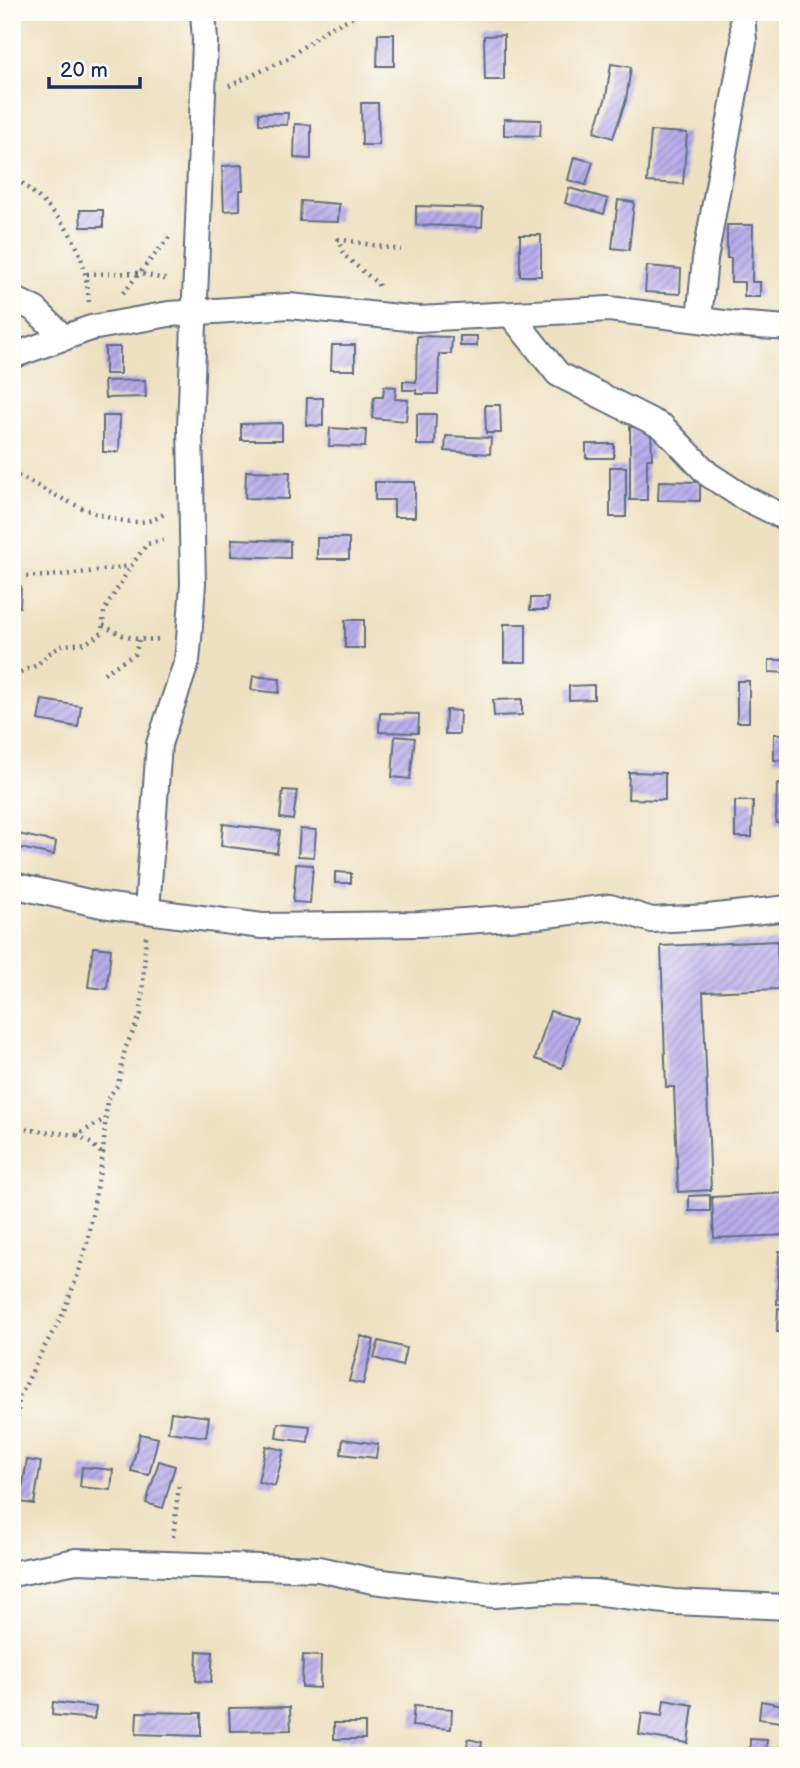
<svg xmlns="http://www.w3.org/2000/svg" width="800" height="1768" font-family="'Balsamiq Sans',sans-serif">
<style>
.building{fill:url(#building-hatch)}
.lines{fill:none;stroke-linecap:round;stroke-linejoin:round}
.minor-casing{stroke:#646d81;stroke-width:28}
.path{stroke:#646d81;stroke-width:4.5;stroke-dasharray:2 5;stroke-linecap:butt}
.minor{stroke:#fff;stroke-width:24}
</style>
<defs>
<pattern id="building-hatch" width="6" height="6" patternUnits="userSpaceOnUse" patternTransform="scale(1.75)"><rect width="6" height="6" fill="#b7abea"/><path d="M-1 1l2-2M0 6l6-6M5 7l2-2" fill="none" stroke="#948cc1"/></pattern>
</defs>
<rect width="100%" height="100%" fill="#fdfcf7"/>
<filter id="ink" filterUnits="userSpaceOnUse"><feTurbulence type="fractalNoise" baseFrequency=".0143" numOctaves="2"/><feDisplacementMap in="SourceGraphic" scale="14" xChannelSelector="R" yChannelSelector="G"/><feConvolveMatrix kernelMatrix="1 2 1 2 8 2 1 2 1" color-interpolation-filters="sRGB"/></filter>
<filter id="wash" filterUnits="userSpaceOnUse"><feTurbulence type="fractalNoise" baseFrequency=".00686" numOctaves="4" result="noise"/><feDisplacementMap in="SourceGraphic" scale="28" xChannelSelector="R" yChannelSelector="G"/><feGaussianBlur stdDeviation="1.57" result="paint"/><feColorMatrix in="noise" values="0 0 0 0 0 0 0 0 0 0 0 0 0 0 0 0 0 1.4 0 .05"/><feComposite in="paint" operator="in"/></filter>
<g filter="url(#wash)">
<rect width="100%" height="100%" fill="#ede1c1"/>
<g id="blocks">
<g class="building">
<path d="M 378,34 L 394,34 L 394,66 L 377,66 Z"/>
<path d="M 504,35 L 504,80 L 485,80 L 484,36 Z"/>
<path d="M 611,64 L 631,67 L 626,100 L 613,138 L 594,132 L 606,97 Z"/>
<path d="M 361,103 L 378,103 L 379,145 L 362,145 Z"/>
<path d="M 259,113 L 288,113 L 287,125 L 259,124 Z"/>
<path d="M 504,119 L 541,120 L 540,136 L 504,135 Z"/>
<path d="M 295,124 L 311,125 L 311,159 L 294,158 Z"/>
<path d="M 651,131 L 687,133 L 683,184 L 647,182 Z"/>
<path d="M 574,157 L 593,162 L 586,185 L 568,180 Z"/>
<path d="M 242,165 L 243,190 L 240,190 L 240,210 L 224,211 L 222,166 Z"/>
<path d="M 569,188 L 608,199 L 604,214 L 565,203 Z"/>
<path d="M 618,200 L 634,202 L 629,250 L 612,248 Z"/>
<path d="M 301,201 L 339,204 L 338,222 L 300,221 Z"/>
<path d="M 416,206 L 483,208 L 482,227 L 416,225 Z"/>
<path d="M 80,210 L 103,210 L 103,227 L 81,227 Z"/>
<path d="M 727,225 L 753,225 L 752,282 L 760,282 L 760,297 L 744,297 L 744,282 L 731,282 L 731,258 L 727,258 Z"/>
<rect x="520" y="235" width="21" height="41"/>
<path d="M 647,266 L 681,269 L 680,294 L 645,292 Z"/>
<path d="M 417,336 L 452,337 L 451,354 L 439,354 L 438,394 L 416,394 L 416,390 L 403,390 L 403,381 L 416,382 Z"/>
<rect x="460" y="336" width="17" height="10"/>
<path d="M 332,345 L 355,345 L 355,370 L 331,370 Z"/>
<rect x="105" y="347" width="15" height="27"/>
<path d="M 145,380 L 146,397 L 105,398 L 104,381 Z"/>
<path d="M 384,386 L 396,387 L 395,399 L 408,400 L 406,421 L 372,418 L 374,397 L 383,397 Z"/>
<path d="M 307,398 L 323,398 L 323,426 L 306,425 Z"/>
<path d="M 485,405 L 500,405 L 501,433 L 486,433 Z"/>
<path d="M 417,414 L 436,414 L 435,445 L 417,445 Z"/>
<path d="M 103,416 L 120,416 L 119,452 L 103,452 Z"/>
<path d="M 282,423 L 282,440 L 241,440 L 241,424 Z"/>
<path d="M 630,427 L 651,427 L 652,459 L 647,459 L 647,500 L 630,500 Z"/>
<path d="M 330,428 L 366,430 L 365,447 L 329,446 Z"/>
<path d="M 446,436 L 491,438 L 490,454 L 445,451 Z"/>
<rect x="586" y="444" width="28" height="14"/>
<rect x="610" y="467" width="16" height="50"/>
<path d="M 246,471 L 290,472 L 289,499 L 245,498 Z"/>
<path d="M 659,481 L 700,482 L 700,501 L 658,500 Z"/>
<path d="M 375,482 L 415,482 L 415,517 L 394,517 L 394,500 L 375,500 Z"/>
<rect x="317" y="538" width="32" height="21"/>
<path d="M 232,539 L 290,541 L 290,558 L 231,556 Z"/>
<path d="M 12,586 L 21,586 L 20,607 L 12,607 Z"/>
<path d="M 531,598 L 548,598 L 547,610 L 530,610 Z"/>
<rect x="345" y="620" width="19" height="28"/>
<rect x="504" y="624" width="22" height="38"/>
<path d="M 769,660 L 788,660 L 788,673 L 769,672 Z"/>
<path d="M 253,676 L 280,679 L 279,693 L 251,690 Z"/>
<rect x="737" y="681" width="12" height="41"/>
<path d="M 594,685 L 594,699 L 569,700 L 569,686 Z"/>
<path d="M 522,699 L 522,715 L 494,716 L 493,700 Z"/>
<path d="M 42,700 L 81,706 L 78,727 L 38,720 Z"/>
<path d="M 446,710 L 460,711 L 459,734 L 445,734 Z"/>
<path d="M 380,713 L 419,714 L 418,733 L 379,732 Z"/>
<rect x="774" y="734" width="14" height="26"/>
<path d="M 395,736 L 415,738 L 410,779 L 392,777 Z"/>
<path d="M 629,772 L 665,773 L 665,800 L 628,799 Z"/>
<path d="M 777,784 L 788,784 L 788,823 L 776,823 Z"/>
<path d="M 283,790 L 297,791 L 293,820 L 280,818 Z"/>
<path d="M 735,801 L 753,801 L 752,837 L 735,837 Z"/>
<path d="M 223,824 L 280,831 L 277,853 L 221,846 Z"/>
<path d="M 300,829 L 316,830 L 314,857 L 298,856 Z"/>
<path d="M 18,834 L 56,842 L 54,855 L 15,847 Z"/>
<path d="M 296,864 L 313,865 L 310,903 L 293,902 Z"/>
<path d="M 335,872 L 351,873 L 351,883 L 335,883 Z"/>
<path d="M 777,941 L 779,989 L 703,992 L 711,1190 L 678,1192 L 674,1087 L 666,1087 L 661,946 Z"/>
<path d="M 93,947 L 111,949 L 107,989 L 88,987 Z"/>
<path d="M 550,1011 L 577,1019 L 562,1068 L 535,1059 Z"/>
<path d="M 788,1193 L 788,1235 L 714,1238 L 712,1197 Z"/>
<path d="M 710,1195 L 710,1211 L 689,1211 L 689,1196 Z"/>
<path d="M 779,1251 L 788,1252 L 788,1304 L 777,1304 Z"/>
<path d="M 778,1308 L 788,1309 L 788,1332 L 777,1332 Z"/>
<path d="M 361,1336 L 374,1340 L 363,1384 L 349,1381 Z"/>
<path d="M 379,1341 L 406,1348 L 402,1366 L 374,1358 Z"/>
<path d="M 171,1412 L 209,1417 L 206,1437 L 168,1432 Z"/>
<path d="M 278,1423 L 310,1426 L 308,1442 L 276,1438 Z"/>
<path d="M 140,1434 L 158,1438 L 149,1475 L 131,1471 Z"/>
<path d="M 343,1439 L 378,1444 L 376,1458 L 341,1454 Z"/>
<path d="M 266,1446 L 284,1450 L 275,1486 L 258,1482 Z"/>
<path d="M 27,1460 L 41,1462 L 34,1504 L 20,1502 Z"/>
<path d="M 159,1461 L 175,1466 L 163,1508 L 146,1503 Z"/>
<path d="M 82,1467 L 113,1470 L 111,1490 L 80,1487 Z"/>
<path d="M 197,1651 L 213,1652 L 211,1682 L 196,1681 Z"/>
<path d="M 303,1655 L 321,1656 L 320,1688 L 302,1687 Z"/>
<path d="M 664,1700 L 693,1705 L 688,1743 L 639,1735 L 642,1713 L 662,1716 Z"/>
<path d="M 761,1701 L 788,1706 L 788,1723 L 759,1719 Z"/>
<path d="M 53,1702 L 96,1707 L 94,1719 L 52,1715 Z"/>
<path d="M 414,1706 L 452,1709 L 451,1729 L 412,1726 Z"/>
<path d="M 290,1707 L 291,1730 L 230,1731 L 229,1708 Z"/>
<path d="M 137,1712 L 201,1713 L 201,1736 L 136,1734 Z"/>
<rect x="334" y="1723" width="31" height="16"/>
<path d="M 468,1739 L 482,1742 L 480,1756 L 466,1756 Z"/>
<path d="M 750,1739 L 767,1740 L 766,1756 L 750,1756 Z"/>
</g>
</g>
</g>
<g filter="url(#ink)">
<use href="#blocks" fill-opacity="0" stroke="#646d81" stroke-width="2"/>
<g class="lines">
<defs>
<g id="minor">
<path d="M 12,298 L 36,310 L 64,338"/>
<path d="M 511,315 L 558,374 L 663,427 L 708,474 L 743,497 L 788,519"/>
<path d="M 699,319 L 705,259 L 744,42 L 742,12"/>
<path d="M 12,356 L 91,328 L 169,314 L 289,306 L 418,319 L 609,309 L 732,324 L 788,328"/>
<path d="M 12,885 L 102,905 L 262,926 L 420,924 L 538,916 L 610,907 L 652,920 L 708,917 L 788,908"/>
<path d="M 147,910 L 159,744 L 187,661 L 189,639 L 193,584 L 190,427 L 205,41 L 203,12"/>
<path d="M 12,1574 L 76,1561 L 319,1569 L 373,1581 L 494,1595 L 545,1591 L 594,1592 L 673,1602 L 788,1607"/>
</g>
</defs>
<use href="#minor" class="minor-casing"/>
<g class="path">
<path d="M 229,86 L 287,59 L 326,30 L 363,12"/>
<path d="M 12,173 C 20,182 28,188 37,196 C 73,230 85,252 89,302"/>
<path d="M 337,238 L 345,256 L 378,284 L 380,289"/>
<path d="M 338,239 L 401,250"/>
<path d="M 87,274 L 138,273 L 169,280"/>
<path d="M 123,293 L 171,235"/>
<path d="M 12,473 C 47,489 128,543 165,513"/>
<path d="M 12,576 C 53,578 90,572 130,566"/>
<path d="M 103,625 C 125,638 135,641 161,639"/>
<path d="M 104,673 L 135,654 L 139,640"/>
<path d="M 14,675 L 37,665 L 48,654 L 63,645 L 86,643 L 102,633 L 104,611 L 131,566 L 147,544 L 167,539"/>
<path d="M 12,930 L 19,915"/>
<path d="M 12,1128 L 77,1135 L 105,1119"/>
<path d="M 77,1135 L 92,1144 L 102,1154"/>
<path d="M 12,1438 L 17,1424 L 19,1399 L 42,1351 L 61,1318 L 77,1277 L 87,1242 L 103,1154 L 107,1099 L 118,1085 L 125,1049 L 141,1014 L 146,936"/>
<path d="M 173,1537 L 179,1485"/>
</g>
<use href="#minor" class="minor"/>
</g>
</g>
<rect width="800" height="1768" fill="none" stroke="#fdfcf7" stroke-width="42"/>
<path d="M49 77v10h91v-10" fill="none" stroke="#1b2f5e" stroke-width="3.5"/>
<text x="60" y="77" font-size="21" fill="#1b2f5e" stroke="#fdfcf7" stroke-width="5" paint-order="stroke">20 m</text>
</svg>
